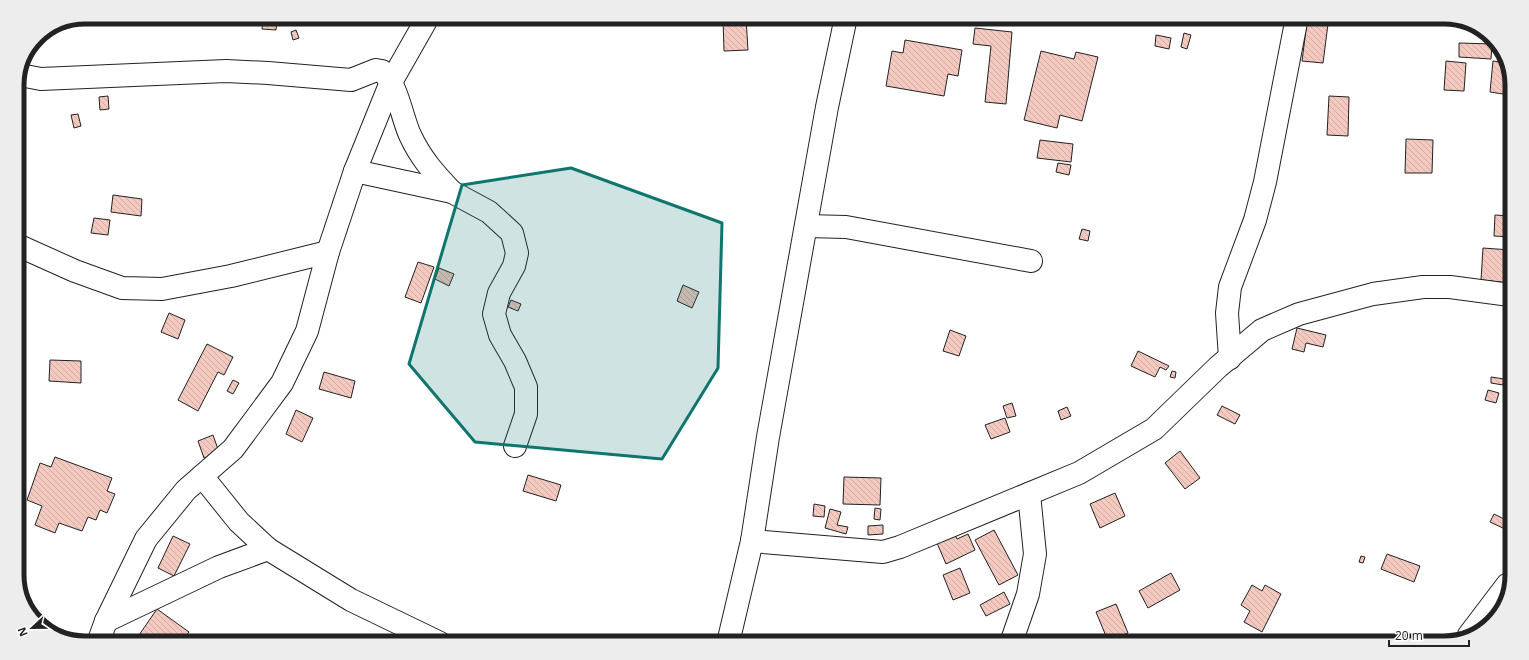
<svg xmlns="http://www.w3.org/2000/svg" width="1529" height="660" font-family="'Open Sans',sans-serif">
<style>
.building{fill:url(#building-back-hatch);stroke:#222}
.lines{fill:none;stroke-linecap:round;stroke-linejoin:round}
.street-casing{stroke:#222;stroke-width:24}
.secondary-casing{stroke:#222;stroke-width:24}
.street{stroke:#fff;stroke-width:22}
.secondary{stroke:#fff;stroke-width:22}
.marked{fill:#0f766e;fill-opacity:0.2;stroke:#0f766e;stroke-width:3;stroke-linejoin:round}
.rim{fill:none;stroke:#222;stroke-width:5}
</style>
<defs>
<pattern id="building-back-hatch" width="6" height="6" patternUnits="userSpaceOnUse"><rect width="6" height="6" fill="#f3c9c0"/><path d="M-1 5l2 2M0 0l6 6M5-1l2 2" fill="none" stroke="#d0aca5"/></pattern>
</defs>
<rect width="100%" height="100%" fill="#fff"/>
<g class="building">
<path d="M 746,18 L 748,50 L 724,51 L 723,19 Z"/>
<path d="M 263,20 L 277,21 L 276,30 L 262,29 Z"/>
<path d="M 1307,22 L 1328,24 L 1323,63 L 1302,61 Z"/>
<path d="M 975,28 L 1012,32 L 1006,104 L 985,102 L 991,46 L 973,44 Z"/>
<path d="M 296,30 L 299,38 L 293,40 L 291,32 Z"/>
<path d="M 1184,33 L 1191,35 L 1187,49 L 1181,47 Z"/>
<path d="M 1156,35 L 1171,38 L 1169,49 L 1155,46 Z"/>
<path d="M 905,40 L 962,50 L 958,76 L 948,74 L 944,96 L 886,86 L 892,51 L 903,53 Z"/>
<path d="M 1459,43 L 1492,44 L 1491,59 L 1459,57 Z"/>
<path d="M 1041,51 L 1074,59 L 1076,52 L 1098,57 L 1082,121 L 1060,115 L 1057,128 L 1024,120 Z"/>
<path d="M 1446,61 L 1466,63 L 1464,91 L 1444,90 Z"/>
<path d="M 1493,61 L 1506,63 L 1512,80 L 1510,95 L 1490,92 Z"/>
<path d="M 108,96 L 109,109 L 100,110 L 99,97 Z"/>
<path d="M 1329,96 L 1349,97 L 1348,136 L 1327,135 Z"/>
<path d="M 78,114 L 81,126 L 74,128 L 71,115 Z"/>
<path d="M 1406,139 L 1433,140 L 1432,173 L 1405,173 Z"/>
<path d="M 1040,140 L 1073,144 L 1071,162 L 1037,158 Z"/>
<path d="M 1058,163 L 1071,165 L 1069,175 L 1056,172 Z"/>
<path d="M 113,195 L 142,199 L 141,216 L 111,212 Z"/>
<path d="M 1495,215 L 1511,216 L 1510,237 L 1494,236 Z"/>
<path d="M 94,218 L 110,220 L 108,235 L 91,233 Z"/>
<path d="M 1082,229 L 1090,231 L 1088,241 L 1079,239 Z"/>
<path d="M 1483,248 L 1510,250 L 1510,283 L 1481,280 Z"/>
<path d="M 418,262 L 434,267 L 421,303 L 405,297 Z"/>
<path d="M 439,268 L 454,274 L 449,286 L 435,279 Z"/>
<path d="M 683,285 L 699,292 L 692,308 L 677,301 Z"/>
<path d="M 511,300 L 521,304 L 518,311 L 508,307 Z"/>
<path d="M 169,313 L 185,320 L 178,339 L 161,332 Z"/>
<path d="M 1297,328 L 1326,335 L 1323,347 L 1306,343 L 1304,352 L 1292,349 Z"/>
<path d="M 950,330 L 966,336 L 959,356 L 943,351 Z"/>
<path d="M 207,344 L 233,357 L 224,375 L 218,372 L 198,411 L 178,400 Z"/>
<path d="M 1138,351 L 1169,366 L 1166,370 L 1160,367 L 1155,377 L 1131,366 Z"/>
<path d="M 50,360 L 81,361 L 81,383 L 49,381 Z"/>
<path d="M 1172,371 L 1176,372 L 1175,378 L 1170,377 Z"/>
<path d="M 324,372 L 355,381 L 351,398 L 319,389 Z"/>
<path d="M 1491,377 L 1504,379 L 1503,385 L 1491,383 Z"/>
<path d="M 233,380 L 239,383 L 233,394 L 227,391 Z"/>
<path d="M 1488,390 L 1499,393 L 1496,403 L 1485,400 Z"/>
<path d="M 1012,403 L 1016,416 L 1007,418 L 1003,406 Z"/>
<path d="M 1222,406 L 1240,415 L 1235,424 L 1217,415 Z"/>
<path d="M 1067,407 L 1071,416 L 1061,420 L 1058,411 Z"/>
<path d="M 296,410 L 313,418 L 302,442 L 286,434 Z"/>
<path d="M 1005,418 L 1010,432 L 991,439 L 985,425 Z"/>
<path d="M 213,435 L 219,452 L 204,458 L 198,441 Z"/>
<path d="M 1180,451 L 1200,478 L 1185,489 L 1165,463 Z"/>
<path d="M 55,457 L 112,478 L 107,491 L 115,494 L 107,513 L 100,510 L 96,520 L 88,517 L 82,531 L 59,523 L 55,533 L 35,525 L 42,506 L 27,500 L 40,463 L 51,467 Z"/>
<path d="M 528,475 L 561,485 L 556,501 L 523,491 Z"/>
<path d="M 844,477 L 881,478 L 880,505 L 843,504 Z"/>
<path d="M 1115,493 L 1125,516 L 1100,528 L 1090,504 Z"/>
<path d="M 814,504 L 825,506 L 824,517 L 813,516 Z"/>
<path d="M 875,508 L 881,509 L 880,520 L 874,519 Z"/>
<path d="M 830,509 L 841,512 L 837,525 L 848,527 L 846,534 L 825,528 Z"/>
<path d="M 1494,514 L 1508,521 L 1505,529 L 1490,522 Z"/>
<path d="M 883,525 L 883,534 L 868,535 L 868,526 Z"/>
<path d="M 994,530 L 1018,575 L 999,585 L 975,540 Z"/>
<path d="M 968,534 L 975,550 L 946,564 L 937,543 L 955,535 L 957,539 Z"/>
<path d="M 173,536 L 190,544 L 174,576 L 158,568 Z"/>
<path d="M 1387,554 L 1420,566 L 1414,582 L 1381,569 Z"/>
<path d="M 1361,556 L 1365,557 L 1363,563 L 1359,562 Z"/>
<path d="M 960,568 L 970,593 L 953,600 L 943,575 Z"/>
<path d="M 1171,573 L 1180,590 L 1148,608 L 1139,591 Z"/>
<path d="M 1252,585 L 1262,591 L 1265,585 L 1281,594 L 1262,632 L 1244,622 L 1250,611 L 1241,605 Z"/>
<path d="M 1004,592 L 1010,604 L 986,616 L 980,605 Z"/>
<path d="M 1116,604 L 1128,633 L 1108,641 L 1096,612 Z"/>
<path d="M 157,609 L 189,632 L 181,643 L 150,643 L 139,635 Z"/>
</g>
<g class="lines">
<defs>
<g id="street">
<path d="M 20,75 L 41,79 L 226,71 L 268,73 L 351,80 L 376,70 L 382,71 C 398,86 401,115 410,135 C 421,159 435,174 452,192"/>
<path d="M 355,171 L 452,192 L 489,212 L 512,233 L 517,253 L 514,266 L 499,293 L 494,314 L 500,335 L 515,361 L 526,387 L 526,414 L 515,446"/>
<path d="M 806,226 L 846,227 L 1031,261"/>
<path d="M 17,245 L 75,271 L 122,288 L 162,289 L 231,276 L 328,252"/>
<path d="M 1230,358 L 1227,313 L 1230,287 L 1255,220 L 1265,182 L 1297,17"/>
<path d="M 202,476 L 239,522 L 268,549 L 351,600 L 440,643"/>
<path d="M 752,541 L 883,552 L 900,547 L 1079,473 L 1154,429 L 1218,367 L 1262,330 L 1299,314 L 1373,294 L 1423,287 L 1450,287 L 1510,295"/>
<path d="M 106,621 L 219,567 L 268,549"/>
<path d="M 1469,635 L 1507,585"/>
<path d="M 98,643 L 106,621 L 146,539 L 186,490 L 233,449 L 282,383 L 307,331 L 328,252 L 355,171 L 391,82 L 428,17"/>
<path d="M 1011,643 L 1028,594 L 1035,554 L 1029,494"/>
</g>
<path id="secondary" d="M 728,643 L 752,541 L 768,437 L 827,107 L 846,17"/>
</defs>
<use href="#street" class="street-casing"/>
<use href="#secondary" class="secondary-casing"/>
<use href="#street" class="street"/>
<use href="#secondary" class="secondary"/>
</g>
<path class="marked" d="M 571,168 L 722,223 L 718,368 L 662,459 L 475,442 L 409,364 L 462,185 Z"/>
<path d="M0 0H1529V660H0ZM85 24H1444A61 61 0 0 1 1505 85V575A61 61 0 0 1 1444 636H85A61 61 0 0 1 24 575V85A61 61 0 0 1 85 24Z" fill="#ededed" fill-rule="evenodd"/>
<path class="rim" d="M85 24H1444A61 61 0 0 1 1505 85V575A61 61 0 0 1 1444 636H85A61 61 0 0 1 24 575V85A61 61 0 0 1 85 24Z"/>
<g transform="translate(32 628) rotate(248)" stroke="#ffffff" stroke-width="3" paint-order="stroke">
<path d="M0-3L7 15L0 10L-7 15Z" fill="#222222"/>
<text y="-6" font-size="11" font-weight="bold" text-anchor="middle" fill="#222222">N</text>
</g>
<path d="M1389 640v6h80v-6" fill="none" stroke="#222222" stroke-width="2"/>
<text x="1395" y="640" font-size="12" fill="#222222" stroke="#ffffff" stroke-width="3" paint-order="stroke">20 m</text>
</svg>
